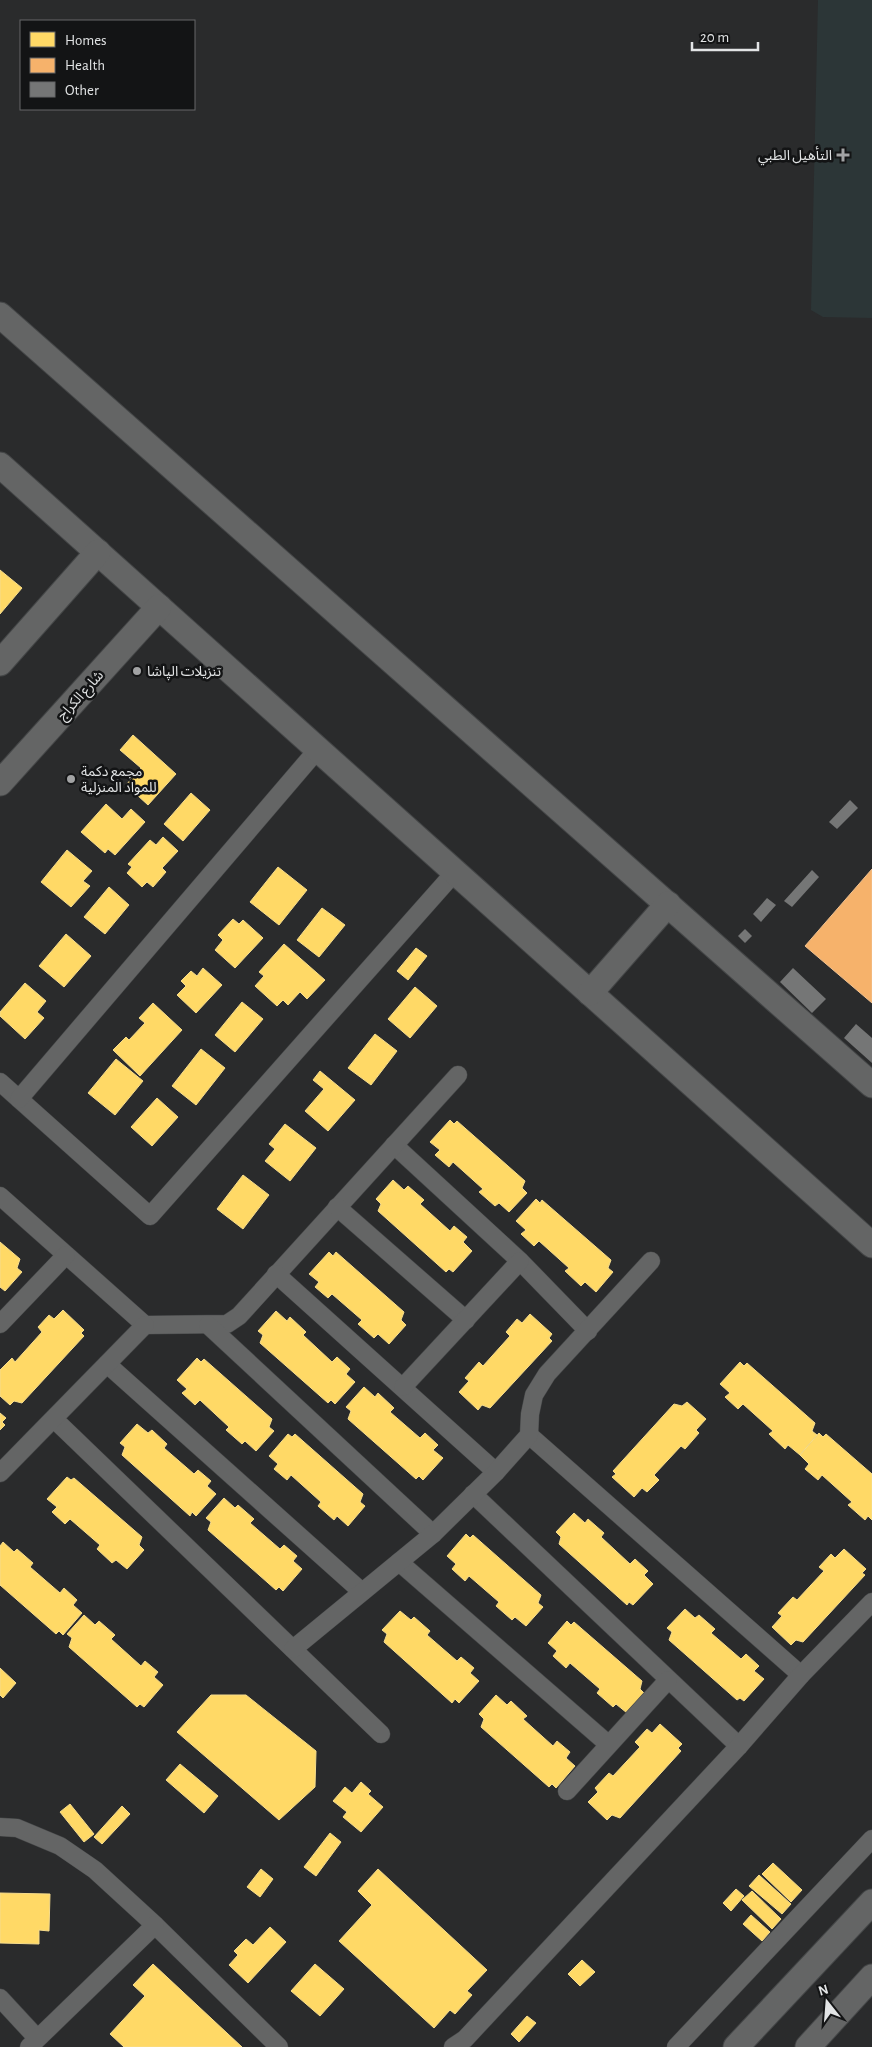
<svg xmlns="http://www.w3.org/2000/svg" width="872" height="2047" font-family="'Alegreya Sans','Noto Sans Arabic',sans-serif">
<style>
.built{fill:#2c3637}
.homes{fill:#ffd966;stroke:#f6dc8c}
.health{fill:#f6b26b;stroke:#f0c190}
.building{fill:#757676}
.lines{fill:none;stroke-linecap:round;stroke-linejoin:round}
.street-casing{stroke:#444647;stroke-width:19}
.secondary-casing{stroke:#444647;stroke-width:27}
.street{stroke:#646565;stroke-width:18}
.secondary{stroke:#646565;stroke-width:25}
.poi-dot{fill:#a2a3a4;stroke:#131415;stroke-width:2}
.labels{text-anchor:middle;stroke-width:5;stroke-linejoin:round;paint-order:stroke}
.poi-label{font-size:14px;fill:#e2e4e5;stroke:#131415;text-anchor:start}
.street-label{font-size:14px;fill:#e2e4e5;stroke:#131415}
</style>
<rect width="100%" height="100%" fill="#2a2b2c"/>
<path class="built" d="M 818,0 L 872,0 L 872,318 L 823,317 L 811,310 Z"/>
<g class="homes">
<path d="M 0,570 L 22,588 L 0,614 Z"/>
<path d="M 133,735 L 176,774 L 148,805 L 126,785 L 141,768 L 120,750 Z"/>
<path d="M 191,793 L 210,810 L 183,841 L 164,824 Z"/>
<path d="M 106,804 L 122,819 L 131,809 L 145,822 L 115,855 L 108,849 L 105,853 L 81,832 Z"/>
<path d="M 163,837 L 178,851 L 162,868 L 166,872 L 153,887 L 147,882 L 142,887 L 127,873 L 132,867 L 128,864 L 150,840 L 156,845 Z"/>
<path d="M 67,850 L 92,871 L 83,881 L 90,886 L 71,907 L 41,882 Z"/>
<path d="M 278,867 L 307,890 L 279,925 L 250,902 Z"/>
<path d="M 109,887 L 129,905 L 105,934 L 84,917 Z"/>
<path d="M 322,908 L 345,925 L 319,957 L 297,940 Z"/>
<path d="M 233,919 L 239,924 L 243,920 L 263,938 L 235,968 L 215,950 L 223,940 L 218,935 Z"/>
<path d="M 66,934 L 91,956 L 64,987 L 39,966 Z"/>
<path d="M 284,944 L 325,980 L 307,999 L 300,992 L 288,1005 L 283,1000 L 277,1006 L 255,986 L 264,976 L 259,972 Z"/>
<path d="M 416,948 L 427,956 L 408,980 L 397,971 Z"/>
<path d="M 203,968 L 222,985 L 196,1013 L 177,995 L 186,986 L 181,981 L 191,971 L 197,976 Z"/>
<path d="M 25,983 L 46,1001 L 37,1012 L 44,1018 L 25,1039 L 0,1016 L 0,1012 Z"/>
<path d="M 415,987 L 437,1006 L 410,1038 L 388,1019 Z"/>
<path d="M 242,1002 L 263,1019 L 235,1052 L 215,1035 Z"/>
<path d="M 153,1003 L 182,1030 L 140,1076 L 113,1050 L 126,1037 L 129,1040 L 145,1023 L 139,1018 Z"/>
<path d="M 375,1034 L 397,1051 L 371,1085 L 348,1068 Z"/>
<path d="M 201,1049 L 225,1068 L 196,1105 L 172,1086 Z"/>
<path d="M 116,1059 L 143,1081 L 115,1115 L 88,1093 Z"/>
<path d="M 320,1071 L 355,1100 L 328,1131 L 305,1111 L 324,1089 L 313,1080 Z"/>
<path d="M 157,1098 L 178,1117 L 152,1146 L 131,1127 Z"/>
<path d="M 450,1120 L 454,1124 L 457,1121 L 525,1181 L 522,1188 L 527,1193 L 509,1212 L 499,1203 L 495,1206 L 479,1192 L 483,1189 L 453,1162 L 449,1167 L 435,1155 L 440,1150 L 430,1142 Z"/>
<path d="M 285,1124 L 316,1148 L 290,1181 L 265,1161 L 275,1149 L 269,1144 Z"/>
<path d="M 243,1175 L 269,1195 L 243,1229 L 217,1209 Z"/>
<path d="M 393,1180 L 404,1190 L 408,1186 L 424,1200 L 420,1204 L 450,1231 L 454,1226 L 467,1237 L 463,1242 L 472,1251 L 453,1272 L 449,1269 L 446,1272 L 378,1211 L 381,1204 L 376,1199 Z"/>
<path d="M 536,1199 L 540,1203 L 542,1200 L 611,1260 L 608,1268 L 613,1272 L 596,1292 L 585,1282 L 581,1286 L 565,1271 L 569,1268 L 539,1241 L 534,1246 L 521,1234 L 526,1230 L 516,1221 Z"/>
<path d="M 0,1242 L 20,1259 L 17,1268 L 22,1272 L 5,1291 L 0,1287 Z"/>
<path d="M 329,1252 L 333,1256 L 336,1252 L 404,1312 L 401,1320 L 406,1325 L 389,1344 L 378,1334 L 374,1338 L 358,1324 L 362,1320 L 332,1294 L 328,1298 L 315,1287 L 319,1282 L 309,1274 Z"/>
<path d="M 63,1310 L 84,1330 L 81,1333 L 84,1336 L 22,1403 L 14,1401 L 10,1405 L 0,1396 L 0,1370 L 12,1358 L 15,1362 L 42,1332 L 38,1327 L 49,1315 L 54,1319 Z"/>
<path d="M 276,1311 L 287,1321 L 290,1317 L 306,1332 L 303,1335 L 332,1362 L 337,1357 L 350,1369 L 346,1374 L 355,1382 L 335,1404 L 331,1400 L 328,1403 L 260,1343 L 263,1335 L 258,1331 Z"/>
<path d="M 530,1314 L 552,1334 L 549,1338 L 552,1341 L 490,1408 L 482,1405 L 478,1410 L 459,1392 L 469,1381 L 465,1378 L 479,1362 L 483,1366 L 510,1336 L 506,1332 L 517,1319 L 522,1323 Z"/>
<path d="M 197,1358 L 201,1362 L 204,1359 L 272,1419 L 269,1427 L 274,1431 L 256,1451 L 245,1441 L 242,1444 L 226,1430 L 229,1427 L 200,1400 L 195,1405 L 182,1393 L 187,1389 L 177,1380 Z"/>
<path d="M 740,1362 L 744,1366 L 747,1363 L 815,1423 L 812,1431 L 817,1435 L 800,1455 L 788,1445 L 785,1449 L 769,1434 L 773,1431 L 743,1404 L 738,1409 L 725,1397 L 730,1393 L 720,1384 Z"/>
<path d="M 364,1387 L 375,1397 L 378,1393 L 394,1408 L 390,1412 L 420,1438 L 425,1433 L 438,1445 L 433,1450 L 443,1458 L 423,1480 L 419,1476 L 416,1479 L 348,1419 L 351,1411 L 346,1407 Z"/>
<path d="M 687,1402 L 706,1419 L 696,1430 L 699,1433 L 685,1449 L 681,1446 L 654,1475 L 659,1480 L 647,1492 L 642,1488 L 634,1497 L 612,1477 L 616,1474 L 613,1471 L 674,1404 L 682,1406 Z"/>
<path d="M 0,1413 L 6,1418 L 2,1422 L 5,1425 L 0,1430 Z"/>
<path d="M 137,1424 L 148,1433 L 152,1430 L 167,1444 L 164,1448 L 194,1474 L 198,1470 L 211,1481 L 207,1486 L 216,1494 L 196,1516 L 192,1512 L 190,1516 L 122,1455 L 125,1447 L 120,1443 Z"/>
<path d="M 819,1433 L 823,1437 L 826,1434 L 872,1474 L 872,1520 L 868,1516 L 865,1520 L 848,1505 L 852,1502 L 822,1475 L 818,1480 L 805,1469 L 809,1464 L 800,1455 Z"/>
<path d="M 288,1434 L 292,1437 L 295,1434 L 363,1494 L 360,1502 L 365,1506 L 348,1526 L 337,1516 L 334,1520 L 318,1506 L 321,1502 L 291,1475 L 287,1480 L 274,1469 L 278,1464 L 269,1456 Z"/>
<path d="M 67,1477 L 71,1480 L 74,1478 L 142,1537 L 139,1545 L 144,1550 L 127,1569 L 116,1560 L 112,1563 L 97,1549 L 100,1545 L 70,1519 L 65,1524 L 52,1512 L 57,1507 L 47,1499 Z"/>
<path d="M 224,1498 L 235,1508 L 238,1505 L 254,1519 L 250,1523 L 280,1549 L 284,1545 L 297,1556 L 293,1561 L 302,1569 L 283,1591 L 279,1587 L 276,1590 L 208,1530 L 211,1522 L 206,1518 Z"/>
<path d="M 574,1513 L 585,1523 L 588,1519 L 604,1533 L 601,1537 L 630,1564 L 635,1559 L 648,1571 L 644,1575 L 653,1584 L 633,1605 L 629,1602 L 627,1605 L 559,1544 L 561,1537 L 556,1532 Z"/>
<path d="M 466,1534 L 470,1538 L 473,1535 L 541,1595 L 538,1603 L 543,1607 L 526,1626 L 515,1617 L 512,1620 L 496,1606 L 499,1602 L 469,1576 L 465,1581 L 452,1569 L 456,1564 L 447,1556 Z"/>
<path d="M 3,1542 L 14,1552 L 17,1549 L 33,1563 L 30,1567 L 60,1593 L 64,1588 L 77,1600 L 73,1605 L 82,1613 L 63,1635 L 59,1631 L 56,1634 L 0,1585 L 0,1546 Z"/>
<path d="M 844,1549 L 866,1569 L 862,1573 L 865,1575 L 803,1642 L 796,1640 L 791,1645 L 772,1627 L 782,1616 L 778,1613 L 793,1597 L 797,1600 L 824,1571 L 819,1567 L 831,1554 L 835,1558 Z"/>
<path d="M 685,1609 L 695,1618 L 699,1615 L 715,1629 L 711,1633 L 741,1659 L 746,1654 L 759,1666 L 754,1671 L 764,1679 L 744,1701 L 740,1698 L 737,1700 L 669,1640 L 672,1632 L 667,1628 Z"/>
<path d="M 400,1611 L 411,1620 L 414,1617 L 430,1631 L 427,1635 L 457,1661 L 461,1657 L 474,1668 L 470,1673 L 479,1681 L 459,1703 L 455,1699 L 452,1703 L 384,1642 L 387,1634 L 382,1630 Z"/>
<path d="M 84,1615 L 95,1625 L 99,1621 L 115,1635 L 111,1639 L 141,1666 L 145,1661 L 158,1672 L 154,1677 L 163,1685 L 144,1707 L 140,1704 L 137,1707 L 69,1647 L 72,1638 L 67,1634 Z"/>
<path d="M 567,1621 L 571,1625 L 574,1622 L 642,1681 L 640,1689 L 645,1694 L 627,1713 L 616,1704 L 613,1707 L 597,1693 L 600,1689 L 570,1663 L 566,1668 L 553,1656 L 557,1651 L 548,1643 Z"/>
<path d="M 0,1668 L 16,1683 L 3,1698 L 0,1695 Z"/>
<path d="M 211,1695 L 246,1695 L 316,1751 L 315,1787 L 279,1820 L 177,1732 Z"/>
<path d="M 496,1695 L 507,1705 L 511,1701 L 527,1716 L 523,1719 L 553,1746 L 557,1741 L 570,1752 L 566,1758 L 575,1766 L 556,1788 L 552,1784 L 549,1787 L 481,1727 L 484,1719 L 479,1714 Z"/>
<path d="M 660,1724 L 682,1744 L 678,1748 L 681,1751 L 620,1818 L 612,1815 L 607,1820 L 588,1802 L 598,1792 L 595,1788 L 609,1773 L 613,1776 L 640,1747 L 635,1742 L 647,1729 L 652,1733 Z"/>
<path d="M 180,1764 L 218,1796 L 204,1813 L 166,1780 Z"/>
<path d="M 361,1782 L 371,1791 L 368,1794 L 383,1807 L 361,1832 L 343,1817 L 347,1812 L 333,1801 L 345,1787 L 352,1793 Z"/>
<path d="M 70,1804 L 94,1834 L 84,1842 L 60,1812 Z"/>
<path d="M 122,1806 L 130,1814 L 102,1844 L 94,1837 Z"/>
<path d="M 330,1833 L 341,1842 L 316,1876 L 304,1867 Z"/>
<path d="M 773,1863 L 802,1890 L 791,1902 L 762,1874 Z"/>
<path d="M 261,1869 L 273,1879 L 260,1897 L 247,1887 Z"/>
<path d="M 378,1869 L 487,1970 L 467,1991 L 472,1995 L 455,2014 L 450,2010 L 434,2028 L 339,1941 L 372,1905 L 358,1891 Z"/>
<path d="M 759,1875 L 791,1904 L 782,1914 L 749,1886 Z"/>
<path d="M 736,1889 L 744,1896 L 731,1911 L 723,1903 Z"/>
<path d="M 752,1891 L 781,1919 L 772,1929 L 742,1900 Z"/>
<path d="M 0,1893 L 50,1894 L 49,1931 L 39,1930 L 39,1944 L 0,1943 Z"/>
<path d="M 751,1915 L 770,1932 L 762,1941 L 743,1924 Z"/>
<path d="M 270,1927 L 286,1942 L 248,1983 L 229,1965 L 238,1955 L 234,1951 L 246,1939 L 253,1945 Z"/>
<path d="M 582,1960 L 595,1972 L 580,1986 L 568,1974 Z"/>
<path d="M 153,1964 L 242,2047 L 124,2047 L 110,2034 L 145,1996 L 133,1985 Z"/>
<path d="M 315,1964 L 344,1989 L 320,2016 L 291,1991 Z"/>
<path d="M 527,2016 L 536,2023 L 519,2042 L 511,2034 Z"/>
</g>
<path class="health" d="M 872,869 L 872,1003 L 805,946 Z"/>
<g class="building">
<path d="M 850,800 L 858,808 L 837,829 L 829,822 Z"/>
<path d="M 812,870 L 819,877 L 792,907 L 784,901 Z"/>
<path d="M 767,898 L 776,905 L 761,922 L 753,914 Z"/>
<path d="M 745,929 L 752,936 L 745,943 L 738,936 Z"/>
<path d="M 793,968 L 826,999 L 812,1013 L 780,982 Z"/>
<path d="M 856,1024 L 872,1038 L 872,1063 L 844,1038 Z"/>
</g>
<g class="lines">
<defs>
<g id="street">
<path d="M 0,1082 L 150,1216 L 455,872"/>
<path d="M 19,1099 L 318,749"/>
<path d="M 394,1145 L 520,1261 L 588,1331"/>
<path d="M 0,1196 L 145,1325 L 227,1324 L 239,1316 L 458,1075"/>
<path d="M 337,1207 L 466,1320"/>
<path d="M 276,1274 L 496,1472"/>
<path d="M 0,1324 L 66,1255"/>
<path d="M 208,1325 L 433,1534"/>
<path d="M 107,1364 L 362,1592"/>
<path d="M 403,1387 L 520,1261"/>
<path d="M 54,1419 L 381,1734"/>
<path d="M 529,1435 L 801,1675"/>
<path d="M 0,1473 L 145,1325"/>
<path d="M 473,1494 L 739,1746"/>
<path d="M 399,1562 L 608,1744"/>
<path d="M 293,1649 L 433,1534 L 496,1472 L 529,1435 L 530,1414 L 534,1395 L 547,1374 L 651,1261"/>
<path d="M 567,1791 L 668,1680"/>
<path d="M 0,1827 L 17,1828 L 60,1846 L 95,1870 L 155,1925 L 279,2047"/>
<path d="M 0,1998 L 37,2038"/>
<path d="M 29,2047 L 155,1925"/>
<path d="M 453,2047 L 465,2039 L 739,1746 L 801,1675 L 872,1602"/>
<path d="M 676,2047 L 872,1839"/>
</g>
<g id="secondary">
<path d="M 0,315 L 872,1085"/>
<path d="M 0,465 L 872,1245"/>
<path d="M 0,663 L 98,552"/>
<path d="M 0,783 L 159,607"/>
<path d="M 590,993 L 668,904"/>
<path d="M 736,2047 L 872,1902"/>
<path d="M 808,2047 L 872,1977"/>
</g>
</defs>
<use href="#street" class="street-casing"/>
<use href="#secondary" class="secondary-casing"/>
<use href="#street" class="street"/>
<use href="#secondary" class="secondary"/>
</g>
<g class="poi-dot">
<path d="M840.5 147.5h5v5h5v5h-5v5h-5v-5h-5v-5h5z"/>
<circle cx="137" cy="671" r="5"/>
<circle cx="71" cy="779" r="5"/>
</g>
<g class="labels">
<g class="poi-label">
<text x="832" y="160" text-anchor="end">التأهيل الطبي</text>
<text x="147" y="676">تنزيلات الپاشا</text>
<text x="81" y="776">مجمع دكمة<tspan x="81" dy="16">للمواد المنزلية</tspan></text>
</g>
<g class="street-label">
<text transform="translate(80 695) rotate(-48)" y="5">شارع الكراج</text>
</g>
</g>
<rect x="20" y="20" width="175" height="90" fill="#131415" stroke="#666768"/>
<rect x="30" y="32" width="25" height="15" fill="#ffd966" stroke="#666768"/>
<text x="65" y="45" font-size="15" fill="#e2e4e5">Homes</text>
<rect x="30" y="58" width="25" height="15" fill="#f6b26b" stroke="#666768"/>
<text x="65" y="70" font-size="15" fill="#e2e4e5">Health</text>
<rect x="30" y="82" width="25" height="15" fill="#757676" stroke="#666768"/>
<text x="65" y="95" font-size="15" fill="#e2e4e5">Other</text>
<g transform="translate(827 2002) rotate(343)" stroke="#131415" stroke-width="4" paint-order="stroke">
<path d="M0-4L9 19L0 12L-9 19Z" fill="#e2e4e5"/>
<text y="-8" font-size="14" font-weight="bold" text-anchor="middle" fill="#e2e4e5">N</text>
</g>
<path d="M692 42v8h66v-8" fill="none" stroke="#e2e4e5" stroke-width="2.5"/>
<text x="700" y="42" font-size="15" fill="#e2e4e5" stroke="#131415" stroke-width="4" paint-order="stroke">20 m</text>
</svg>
